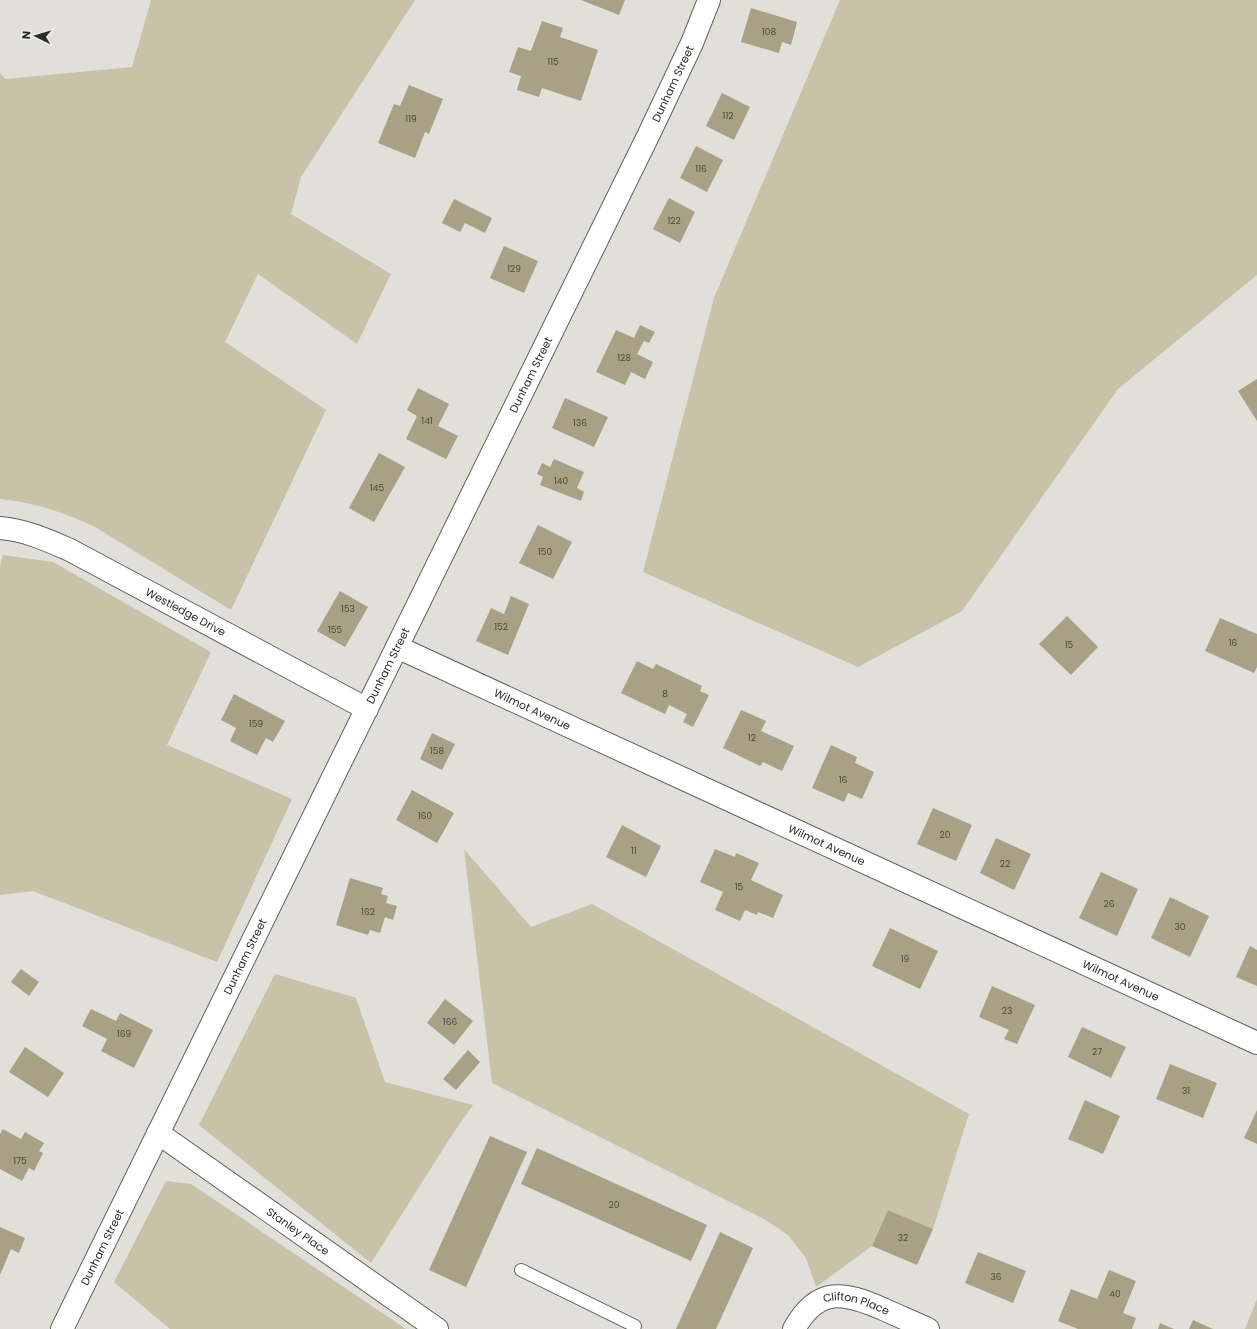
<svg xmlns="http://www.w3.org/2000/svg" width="1257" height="1329" font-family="Poppins,sans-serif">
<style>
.green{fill:#c8c2a9}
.building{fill:#a8a185}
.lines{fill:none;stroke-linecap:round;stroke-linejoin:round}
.service-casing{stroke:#62615d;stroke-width:14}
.minor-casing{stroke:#62615d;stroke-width:24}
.tertiary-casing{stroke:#62615d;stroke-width:24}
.service{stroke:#fff;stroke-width:12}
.minor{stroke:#fff;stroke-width:22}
.tertiary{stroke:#fff;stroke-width:22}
.labels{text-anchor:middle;stroke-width:3;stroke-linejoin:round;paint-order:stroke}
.number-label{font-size:9px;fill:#4b4941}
.street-label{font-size:11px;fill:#2c2c2a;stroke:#edece7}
</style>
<rect width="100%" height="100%" fill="#e0dfda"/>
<g class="green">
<path d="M 151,0 L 415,0 L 301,177 L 291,214 L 391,274 L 357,344 L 258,274 L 225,342 L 326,410 L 231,610 L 95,527 C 65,513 34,502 0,499 L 0,73 L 5,79 L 132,67 Z"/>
<path d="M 840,0 L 1257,0 L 1257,275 L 1118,389 L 962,611 L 858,667 L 643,572 L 714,298 Z"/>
<path d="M 3,555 L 53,562 L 211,652 L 167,745 L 292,799 L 217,962 L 33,891 L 0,895 L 0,566 Z"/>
<path d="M 464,849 L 531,927 L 592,904 L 969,1114 L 933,1229 L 888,1210 L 872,1246 L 816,1287 L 806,1258 L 788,1235 L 764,1219 L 492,1083 Z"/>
<path d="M 275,974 L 356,998 L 385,1082 L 473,1105 L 452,1135 L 371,1263 L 199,1125 Z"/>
<path d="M 166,1181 L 191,1184 L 406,1329 L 170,1329 L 114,1282 Z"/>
<path d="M 1257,1299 L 1257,1329 L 1245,1329 Z"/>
</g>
<g class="building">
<path d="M 581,0 L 625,0 L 619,15 Z"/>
<path d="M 751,8 L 797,22 L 791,45 L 782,42 L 779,53 L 741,42 Z"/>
<path d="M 542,21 L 563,28 L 560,37 L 598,50 L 581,101 L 542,88 L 539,97 L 517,90 L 521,76 L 509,72 L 518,47 L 531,51 Z"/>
<path d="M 409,85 L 443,99 L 429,134 L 425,132 L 415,158 L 378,143 L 394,104 L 400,106 Z"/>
<path d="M 722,93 L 750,107 L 734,140 L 706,126 Z"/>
<path d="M 696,146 L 723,160 L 707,192 L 680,178 Z"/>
<path d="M 669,198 L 695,212 L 680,243 L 653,229 Z"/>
<path d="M 454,199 L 492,218 L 485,233 L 465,223 L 460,232 L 442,223 Z"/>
<path d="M 504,246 L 538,261 L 524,293 L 490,278 Z"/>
<path d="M 640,325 L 655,332 L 649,343 L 644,341 L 637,354 L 653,362 L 645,379 L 631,372 L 625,385 L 596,372 L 616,330 L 634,338 Z"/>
<path d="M 1257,379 L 1257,421 L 1238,391 Z"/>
<path d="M 418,388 L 449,404 L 438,426 L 458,436 L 446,459 L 406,439 L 417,416 L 407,410 Z"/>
<path d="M 565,398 L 608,417 L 594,447 L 552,428 Z"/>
<path d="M 379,453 L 405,467 L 374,522 L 349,508 Z"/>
<path d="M 554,459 L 584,472 L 577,488 L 584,492 L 581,501 L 540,485 L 543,477 L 537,474 L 542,463 L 550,467 Z"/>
<path d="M 538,525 L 572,542 L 553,579 L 519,563 Z"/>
<path d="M 340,591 L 368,607 L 345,647 L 317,631 Z"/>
<path d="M 511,596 L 529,604 L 508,655 L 476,641 L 491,608 L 504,614 Z"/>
<path d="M 1067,616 L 1098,647 L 1071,675 L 1039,644 Z"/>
<path d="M 1220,618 L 1257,634 L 1257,667 L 1254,673 L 1205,651 Z"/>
<path d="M 637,661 L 653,669 L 656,664 L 702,686 L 700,691 L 709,695 L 693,727 L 683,722 L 687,714 L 669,705 L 665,714 L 621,693 Z"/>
<path d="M 234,694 L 285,721 L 273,742 L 266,738 L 257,755 L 230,741 L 236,728 L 221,720 Z"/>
<path d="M 741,710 L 766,721 L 761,731 L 794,746 L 782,771 L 763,762 L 760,766 L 723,748 Z"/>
<path d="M 432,733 L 455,744 L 442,770 L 420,759 Z"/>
<path d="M 831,745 L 857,757 L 855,763 L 874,772 L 862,799 L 848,793 L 844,802 L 812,788 Z"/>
<path d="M 412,790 L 454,813 L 437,843 L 396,820 Z"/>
<path d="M 933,808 L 972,825 L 956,861 L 917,844 Z"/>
<path d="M 622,825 L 661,846 L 646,877 L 606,857 Z"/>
<path d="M 996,838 L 1031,854 L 1014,890 L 980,873 Z"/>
<path d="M 715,849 L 735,857 L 736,853 L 759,863 L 751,880 L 783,895 L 773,918 L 758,912 L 757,915 L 745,910 L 740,921 L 715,910 L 723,892 L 700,882 Z"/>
<path d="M 1101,872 L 1138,889 L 1117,936 L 1079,918 Z"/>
<path d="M 350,878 L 383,888 L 381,894 L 388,896 L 386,903 L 397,906 L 393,920 L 385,917 L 380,933 L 370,930 L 368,935 L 336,925 Z"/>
<path d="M 1170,897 L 1209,916 L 1190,957 L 1151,938 Z"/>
<path d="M 890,928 L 938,951 L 920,989 L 872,966 Z"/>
<path d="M 1250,946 L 1257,950 L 1257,986 L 1236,977 Z"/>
<path d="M 21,969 L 39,982 L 29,996 L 11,982 Z"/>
<path d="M 992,986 L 1035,1005 L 1017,1044 L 1004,1039 L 1009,1030 L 979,1017 Z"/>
<path d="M 445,999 L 473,1021 L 454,1045 L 427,1023 Z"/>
<path d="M 91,1009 L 116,1021 L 120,1013 L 153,1030 L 134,1068 L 101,1051 L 107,1039 L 82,1026 Z"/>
<path d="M 1082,1027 L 1126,1047 L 1111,1078 L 1068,1057 Z"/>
<path d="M 25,1047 L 64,1073 L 48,1097 L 9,1072 Z"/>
<path d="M 468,1050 L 480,1062 L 456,1090 L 443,1079 Z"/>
<path d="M 1170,1064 L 1217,1083 L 1203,1118 L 1156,1099 Z"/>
<path d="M 1085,1100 L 1120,1116 L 1103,1154 L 1068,1139 Z"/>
<path d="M 1257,1110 L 1257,1144 L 1244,1138 Z"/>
<path d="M 3,1129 L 21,1139 L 25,1132 L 44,1143 L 39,1151 L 43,1153 L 34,1171 L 29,1168 L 22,1181 L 0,1169 L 0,1134 Z"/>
<path d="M 490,1136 L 527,1152 L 466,1287 L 429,1270 Z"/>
<path d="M 537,1148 L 707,1225 L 691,1261 L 521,1184 Z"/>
<path d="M 888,1210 L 933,1229 L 917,1265 L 872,1246 Z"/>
<path d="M 0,1227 L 25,1238 L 19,1253 L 11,1249 L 0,1275 Z"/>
<path d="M 720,1232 L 753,1248 L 716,1329 L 676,1329 Z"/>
<path d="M 978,1252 L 1026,1271 L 1013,1303 L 965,1283 Z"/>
<path d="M 1109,1270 L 1136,1281 L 1123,1313 L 1136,1318 L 1132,1329 L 1078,1329 L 1058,1321 L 1071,1289 L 1097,1299 Z"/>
<path d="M 1193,1320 L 1213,1329 L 1189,1329 Z"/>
<path d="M 1160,1323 L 1174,1329 L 1158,1329 Z"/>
</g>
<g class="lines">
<defs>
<path id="service" d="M 521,1270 L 635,1326 L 633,1329"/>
<g id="minor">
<path id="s1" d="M 0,528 C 25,530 47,540 70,550 L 367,709"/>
<path id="s2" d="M 397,647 L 1257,1043"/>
<path id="s3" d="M 158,1133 L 437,1329"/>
<path id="s4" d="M 794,1329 C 818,1286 844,1292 883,1309 C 898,1316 913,1322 928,1329"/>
</g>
<g id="tertiary">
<path id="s5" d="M 62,1329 L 649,134 L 692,43 L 709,0"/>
</g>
</defs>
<use href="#service" class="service-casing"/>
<use href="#minor" class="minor-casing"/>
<use href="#tertiary" class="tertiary-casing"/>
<use href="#service" class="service"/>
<use href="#minor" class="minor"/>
<use href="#tertiary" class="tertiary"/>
</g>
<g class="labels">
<g class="number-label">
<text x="769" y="35">108</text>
<text x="553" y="65">115</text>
<text x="728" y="119">112</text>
<text x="411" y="122">119</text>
<text x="701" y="172">116</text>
<text x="674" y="224">122</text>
<text x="514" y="272">129</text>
<text x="624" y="361">128</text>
<text x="427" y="424">141</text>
<text x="580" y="426">136</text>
<text x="561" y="484">140</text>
<text x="377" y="491">145</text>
<text x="545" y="555">150</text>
<text x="348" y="612">153</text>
<text x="501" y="630">152</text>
<text x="335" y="633">155</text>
<text x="1233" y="646">16</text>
<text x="1069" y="648">15</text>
<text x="665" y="697">8</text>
<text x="256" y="727">159</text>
<text x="752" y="741">12</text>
<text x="437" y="754">158</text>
<text x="843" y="783">16</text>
<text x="425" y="819">160</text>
<text x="945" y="838">20</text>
<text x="634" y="854">11</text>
<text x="1005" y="867">22</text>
<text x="739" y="890">15</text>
<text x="1109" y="907">26</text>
<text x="368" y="915">162</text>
<text x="1180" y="930">30</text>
<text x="905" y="962">19</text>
<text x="1007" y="1014">23</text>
<text x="450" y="1025">166</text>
<text x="124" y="1037">169</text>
<text x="1097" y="1055">27</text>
<text x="1186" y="1094">31</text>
<text x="20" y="1164">175</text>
<text x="614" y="1208">20</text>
<text x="903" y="1241">32</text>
<text x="996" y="1280">36</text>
<text x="1115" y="1297">40</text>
</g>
<g class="street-label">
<text dy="4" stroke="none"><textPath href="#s5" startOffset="1387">Dunham Street</textPath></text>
<text dy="4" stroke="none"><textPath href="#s5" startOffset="1063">Dunham Street</textPath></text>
<text dy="4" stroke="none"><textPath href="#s1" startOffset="205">Westledge Drive</textPath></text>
<text dy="4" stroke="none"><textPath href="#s5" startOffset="739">Dunham Street</textPath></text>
<text dy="4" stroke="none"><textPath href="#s2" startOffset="149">Wilmot Avenue</textPath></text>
<text dy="4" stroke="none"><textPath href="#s2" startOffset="473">Wilmot Avenue</textPath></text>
<text dy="4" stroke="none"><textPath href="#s5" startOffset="415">Dunham Street</textPath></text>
<text dy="4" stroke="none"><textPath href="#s2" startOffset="797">Wilmot Avenue</textPath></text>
<text dy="4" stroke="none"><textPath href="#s3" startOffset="171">Stanley Place</textPath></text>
<text dy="4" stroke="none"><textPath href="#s5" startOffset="91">Dunham Street</textPath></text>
<text dy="4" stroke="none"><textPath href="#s4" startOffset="77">Clifton Place</textPath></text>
</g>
</g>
<g transform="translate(36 36) rotate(275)" stroke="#edece7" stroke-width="3" paint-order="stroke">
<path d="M0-3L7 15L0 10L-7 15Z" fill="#2c2c2a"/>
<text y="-6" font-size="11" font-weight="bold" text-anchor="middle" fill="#2c2c2a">N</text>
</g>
</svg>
